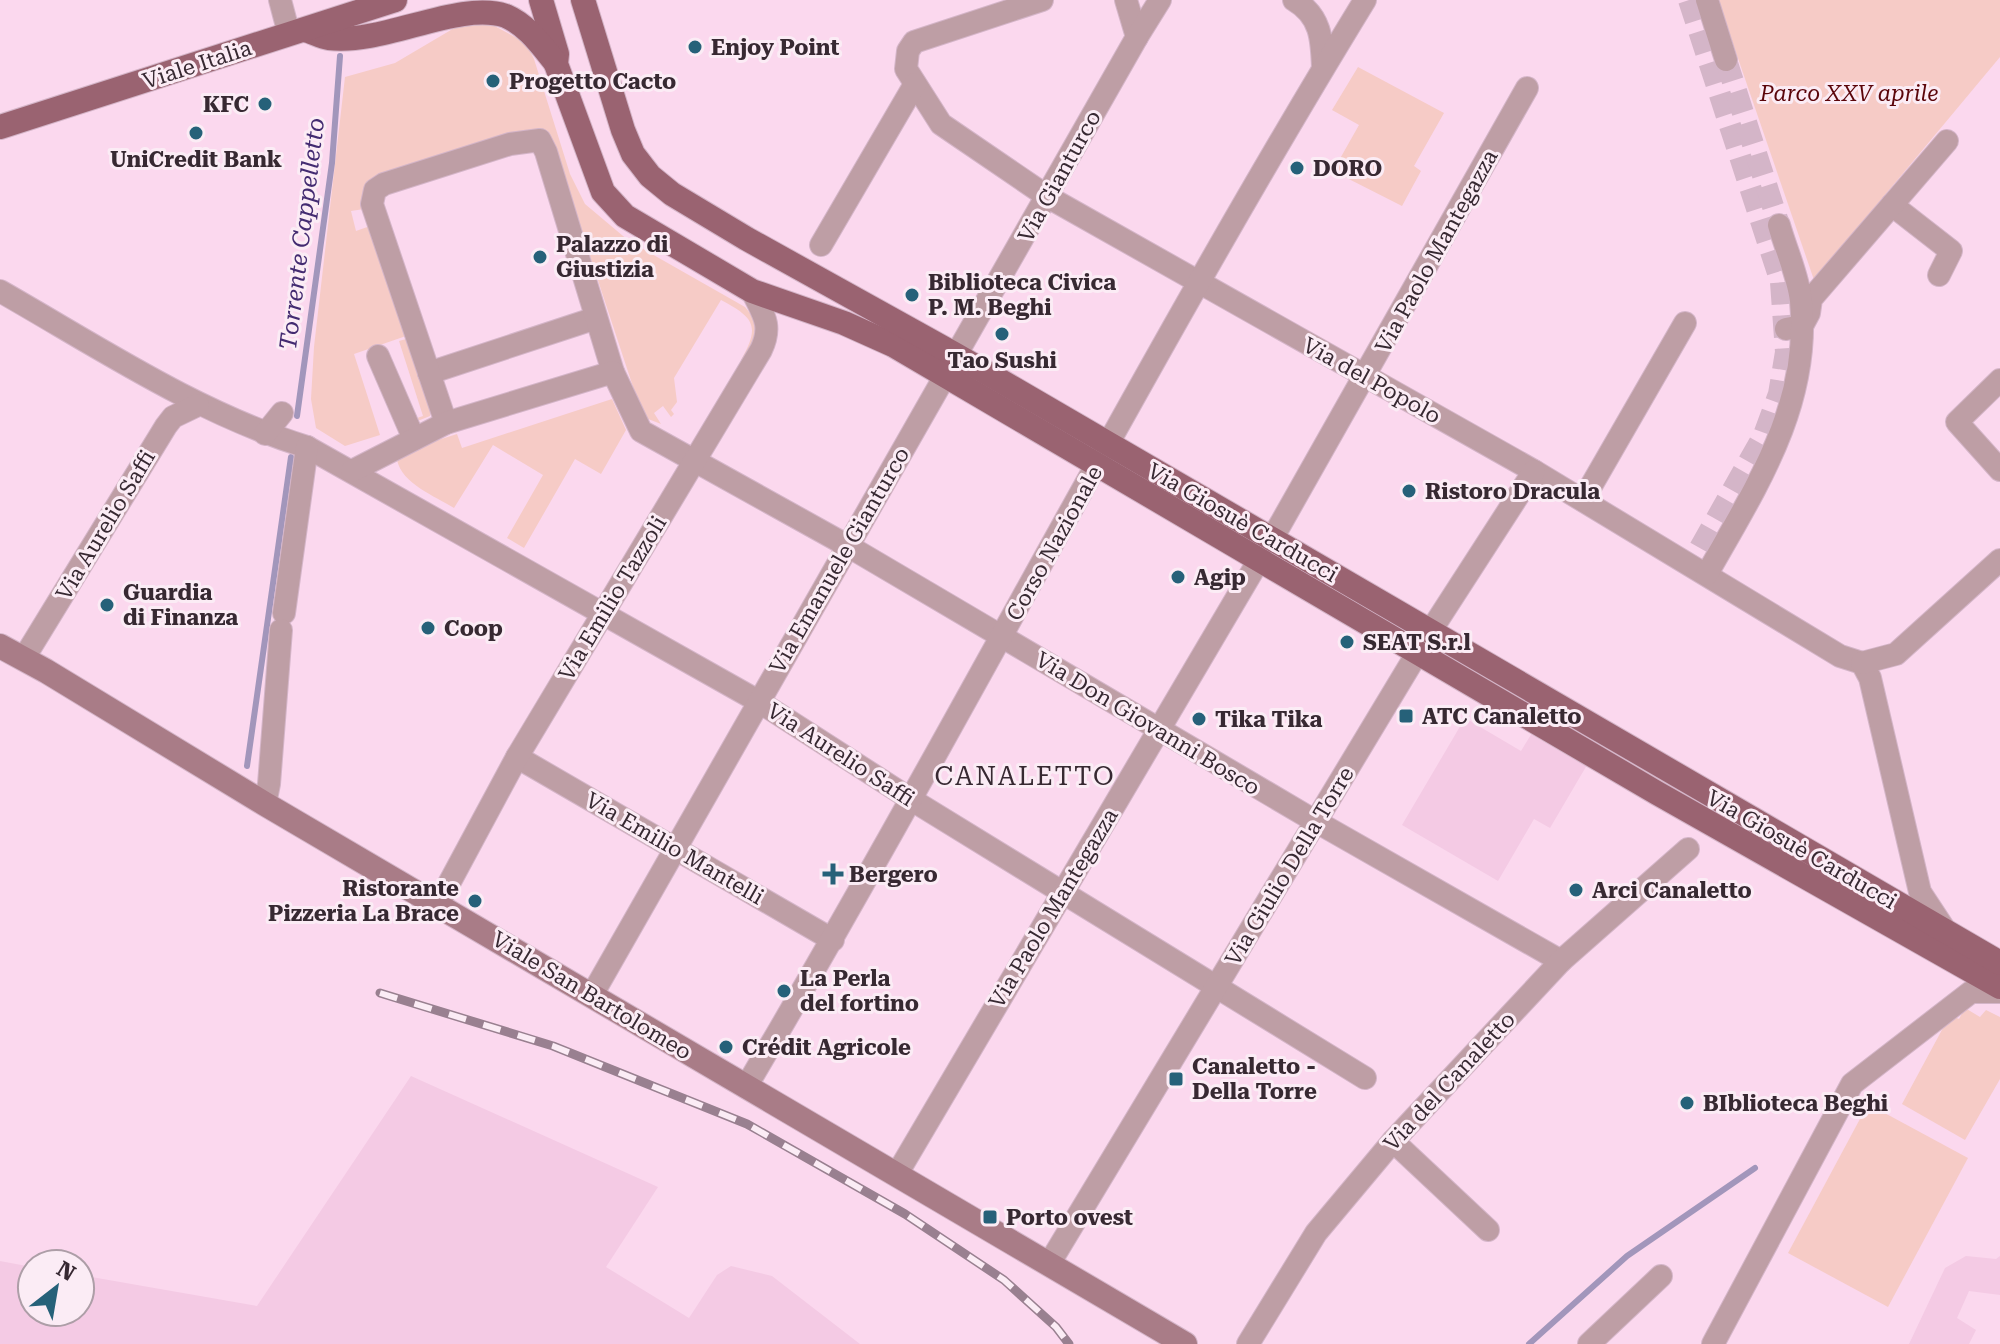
<svg xmlns="http://www.w3.org/2000/svg" width="2000" height="1344" font-family="'Roboto Serif',serif">
<style>
.built{fill:#f4cae4}
.green{fill:#f6cbc6}
.lines{fill:none;stroke-linecap:round;stroke-linejoin:round}
.stream{stroke:#a296bb;stroke-width:6}
.street-tunnel{stroke:#d4b5c8;stroke-width:22;stroke-dasharray:22 11;stroke-linecap:butt}
.street-casing{stroke:#d4b5c8;stroke-width:24}
.secondary-casing{stroke:#d4b5c8;stroke-width:26}
.primary-casing{stroke:#d4b5c8;stroke-width:26}
.street{stroke:#be9ea5;stroke-width:22}
.secondary{stroke:#a97c87;stroke-width:24}
.primary{stroke:#9a6371;stroke-width:24}
.rail-casing{stroke:#998090;stroke-width:9}
.rail{stroke:#fbecf5;stroke-width:6;stroke-dasharray:18;stroke-linecap:butt}
.poi-dot{fill:#266179;stroke:#fbecf5;stroke-width:3}
.labels{text-anchor:middle;stroke-width:6;stroke-linejoin:round;paint-order:stroke}
.poi-label{font-size:22px;font-weight:bold;fill:#372932;stroke:#fbecf5;text-anchor:start}
.street-label{font-size:22px;fill:#372932;stroke:#fbecf5}
.park-label{font-size:22px;font-style:italic;fill:#5b050a;stroke:#fbecf5}
.water-label{font-size:24px;font-style:italic;fill:#432b71;stroke:#fbecf5}
.quarter-label{font-size:26px;letter-spacing:2px;fill:#372932;stroke:#fbecf5}
</style>
<rect width="100%" height="100%" fill="#fbd8ee"/>
<g class="built">
<path d="M 1465,718 L 1521,751 L 1532,733 L 1587,765 L 1550,828 L 1534,819 L 1498,881 L 1402,825 Z"/>
<path d="M 411,1076 L 658,1187 L 606,1267 L 689,1318 L 717,1275 L 731,1266 L 772,1276 L 860,1344 L 0,1344 L 0,1261 L 32,1267 L 32,1312 L 80,1312 L 80,1275 L 257,1306 Z"/>
<path d="M 1966,1256 L 1996,1259 L 2000,1256 L 2000,1295 L 1969,1291 L 1957,1318 L 1976,1330 L 1969,1344 L 1909,1344 L 1945,1268 Z"/>
</g>
<g class="green">
<path d="M 1718,0 L 2000,0 L 2000,57 L 1814,280 Z"/>
<path d="M 489,23 L 526,43 L 534,59 L 570,174 L 585,204 L 629,241 L 745,307 C 764,329 754,339 745,363 L 741,360 C 760,326 755,318 721,300 L 674,378 L 677,402 L 671,410 L 674,414 L 671,417 L 663,406 L 654,413 L 661,424 L 643,417 L 554,147 L 382,178 L 364,209 L 351,211 L 356,231 L 370,226 L 406,336 L 354,354 L 380,435 L 345,446 L 316,428 L 311,399 L 314,347 L 345,77 L 395,63 L 456,27 Z"/>
<path d="M 1358,67 L 1444,113 L 1414,166 L 1421,171 L 1402,206 L 1333,171 L 1359,125 L 1332,110 Z"/>
<path d="M 406,339 L 431,411 L 430,416 L 410,424 L 408,421 L 423,416 L 399,341 Z"/>
<path d="M 612,399 L 626,430 L 601,474 L 575,459 L 524,548 L 507,538 L 543,475 L 493,445 L 454,508 C 435,496 402,484 397,460 L 410,449 L 457,434 L 462,448 Z"/>
<path d="M 1965,1008 L 1980,1017 L 1986,1010 L 2000,1017 L 2000,1079 L 1965,1140 L 1902,1104 L 1950,1015 L 1959,1019 Z"/>
<path d="M 1868,1104 L 1968,1158 L 1888,1307 L 1788,1253 Z"/>
</g>
<g class="lines">
<g class="stream">
<path d="M 297,416 L 332,163 L 340,56"/>
<path d="M 247,766 L 291,457"/>
<path d="M 1529,1344 L 1627,1256 L 1755,1168"/>
</g>
<g class="street-tunnel">
<path d="M 1689,0 L 1781,282 L 1786,352 L 1779,394 L 1764,435 L 1691,564"/>
<path d="M 1726,60 L 1779,225"/>
</g>
<defs>
<g id="street">
<path d="M 280,0 L 289,34"/>
<path d="M 1042,0 L 914,42 L 908,51 L 906,69 L 941,124 L 1048,197 L 1534,471 L 1840,656 L 1862,663"/>
<path d="M 1126,0 L 1137,37"/>
<path d="M 1294,0 C 1321,16 1322,39 1323,68"/>
<path d="M 1707,0 L 1726,60"/>
<path d="M 1892,205 L 1951,251 L 1939,275"/>
<path d="M 821,245 L 915,84"/>
<path d="M 0,291 C 100,348 197,413 307,447 L 758,701 L 912,800 L 1365,1078"/>
<path d="M 1786,329 L 1802,326 L 1809,313 L 1811,299 L 1947,141"/>
<path d="M 956,355 L 1137,37 L 1160,0"/>
<path d="M 378,356 L 414,439"/>
<path d="M 429,373 L 596,318"/>
<path d="M 2000,380 L 1957,422 L 2000,470"/>
<path d="M 446,423 L 372,204 L 375,190 L 384,184 L 510,144 L 540,140 L 546,152 L 613,372"/>
<path d="M 265,434 L 282,413"/>
<path d="M 352,471 L 446,423 L 613,372 L 641,431 L 848,546 L 1315,821 L 1561,961"/>
<path d="M 1583,500 L 1685,323"/>
<path d="M 1272,539 L 1527,88"/>
<path d="M 1707,574 C 1756,487 1811,405 1801,301 C 1798,275 1786,250 1779,225"/>
<path d="M 284,613 L 307,447"/>
<path d="M 24,658 L 166,426 L 173,417 L 198,405"/>
<path d="M 1862,663 L 1870,678 L 1920,892 L 1945,930"/>
<path d="M 1862,663 L 1896,654 L 2000,560"/>
<path d="M 517,757 L 833,940"/>
<path d="M 265,804 L 269,784 L 281,630"/>
<path d="M 438,904 L 517,757 L 761,350 C 773,325 763,314 752,291"/>
<path d="M 592,995 L 945,376"/>
<path d="M 746,1087 C 958,728 1147,356 1365,0"/>
<path d="M 1393,1141 L 1488,1230"/>
<path d="M 897,1174 L 1259,560"/>
<path d="M 1049,1264 L 1430,632 L 1534,471"/>
<path d="M 1248,1344 L 1316,1233 L 1393,1141 L 1561,961 L 1688,849"/>
<path d="M 1589,1344 L 1661,1276"/>
<path d="M 1713,1344 L 1852,1084 L 1971,992 L 2000,992"/>
</g>
<path id="secondary" d="M 0,646 L 46,671 L 265,804 L 1185,1344"/>
<g id="primary">
<path d="M 541,0 L 557,54 L 556,64 L 603,192 L 625,216 L 752,291 L 844,323 L 893,345 L 1657,793 L 2000,987"/>
<path d="M 583,0 L 623,130 L 633,154 L 650,176 L 672,194 L 747,239 L 956,355 L 2000,963"/>
<path d="M 305,30 C 313,32 321,37 329,38 C 383,45 459,0 506,16 C 527,25 541,45 555,62"/>
<path d="M 0,127 L 395,0"/>
</g>
</defs>
<use href="#street" class="street-casing"/>
<use href="#secondary" class="secondary-casing"/>
<use href="#primary" class="primary-casing"/>
<use href="#street" class="street"/>
<use href="#secondary" class="secondary"/>
<use href="#primary" class="primary"/>
<defs>
<path id="rail" d="M 380,993 L 553,1046 L 747,1124 L 905,1214 L 1004,1280 L 1056,1327 L 1069,1344"/>
</defs>
<use href="#rail" class="rail-casing"/>
<use href="#rail" class="rail"/>
</g>
<g class="poi-dot">
<circle cx="695" cy="47" r="8"/>
<circle cx="493" cy="81" r="8"/>
<circle cx="265" cy="104" r="8"/>
<circle cx="196" cy="133" r="8"/>
<circle cx="1297" cy="168" r="8"/>
<circle cx="540" cy="257" r="8"/>
<circle cx="912" cy="295" r="8"/>
<circle cx="1002" cy="334" r="8"/>
<circle cx="1409" cy="491" r="8"/>
<circle cx="1178" cy="577" r="8"/>
<circle cx="107" cy="605" r="8"/>
<circle cx="428" cy="628" r="8"/>
<circle cx="1347" cy="642" r="8"/>
<rect x="1398" y="708" width="16" height="16" rx="4"/>
<circle cx="1199" cy="719" r="8"/>
<path d="M829 862h8v8h8v8h-8v8h-8v-8h-8v-8h8z"/>
<circle cx="1576" cy="890" r="8"/>
<circle cx="475" cy="901" r="8"/>
<circle cx="784" cy="991" r="8"/>
<circle cx="726" cy="1047" r="8"/>
<rect x="1168" y="1071" width="16" height="16" rx="4"/>
<circle cx="1687" cy="1103" r="8"/>
<rect x="982" y="1209" width="16" height="16" rx="4"/>
</g>
<g class="labels">
<g class="poi-label">
<text x="711" y="55">Enjoy Point</text>
<text x="509" y="89">Progetto Cacto</text>
<text x="249" y="112" text-anchor="end">KFC</text>
<text x="196" y="167" text-anchor="middle">UniCredit Bank</text>
<text x="1313" y="176">DORO</text>
<text x="556" y="252">Palazzo di<tspan x="556" dy="25">Giustizia</tspan></text>
<text x="928" y="290">Biblioteca Civica<tspan x="928" dy="25">P. M. Beghi</tspan></text>
<text x="1002" y="368" text-anchor="middle">Tao Sushi</text>
<text x="1425" y="499">Ristoro Dracula</text>
<text x="1194" y="585">Agip</text>
<text x="123" y="600">Guardia<tspan x="123" dy="25">di Finanza</tspan></text>
<text x="444" y="636">Coop</text>
<text x="1363" y="650">SEAT S.r.l</text>
<text x="1422" y="724">ATC Canaletto</text>
<text x="1215" y="727">Tika Tika</text>
<text x="849" y="882">Bergero</text>
<text x="459" y="896" text-anchor="end">Ristorante<tspan x="459" dy="25">Pizzeria La Brace</tspan></text>
<text x="1592" y="898">Arci Canaletto</text>
<text x="800" y="986">La Perla<tspan x="800" dy="25">del fortino</tspan></text>
<text x="742" y="1055">Crédit Agricole</text>
<text x="1192" y="1074">Canaletto -<tspan x="1192" dy="25">Della Torre</tspan></text>
<text x="1703" y="1111">BIblioteca Beghi</text>
<text x="1006" y="1225">Porto ovest</text>
</g>
<g class="street-label">
<text transform="translate(197 64) rotate(-18)" y="8">Viale Italia</text>
<text transform="translate(1059 176) rotate(-61)" y="8">Via Gianturco</text>
<text transform="translate(1436 251) rotate(-61)" y="8">Via Paolo Mantegazza</text>
<text transform="translate(1372 380) rotate(29)" y="8">Via del Popolo</text>
<text transform="translate(1243 522) rotate(30)" y="8">Via Giosuè Carducci</text>
<text transform="translate(105 525) rotate(-59)" y="8">Via Aurelio Saffi</text>
<text transform="translate(1054 543) rotate(-61)" y="8">Corso Nazionale</text>
<text transform="translate(839 560) rotate(-60)" y="8">Via Emanuele Gianturco</text>
<text transform="translate(612 598) rotate(-59)" y="8">Via Emilio Tazzoli</text>
<text transform="translate(1148 723) rotate(31)" y="8">Via Don Giovanni Bosco</text>
<text transform="translate(841 754) rotate(33)" y="8">Via Aurelio Saffi</text>
<text transform="translate(675 848) rotate(30)" y="8">Via Emilio Mantelli</text>
<text transform="translate(1802 849) rotate(30)" y="8">Via Giosuè Carducci</text>
<text transform="translate(1289 866) rotate(-59)" y="8">Via Giulio Della Torre</text>
<text transform="translate(1053 908) rotate(-59)" y="8">Via Paolo Mantegazza</text>
<text transform="translate(592 995) rotate(31)" y="8">Viale San Bartolomeo</text>
<text transform="translate(1449 1081) rotate(-47)" y="8">Via del Canaletto</text>
</g>
<g class="park-label">
<text x="1849" y="101">Parco XXV aprile</text>
</g>
<g class="water-label">
<text transform="translate(302 234) rotate(-83)" y="8">Torrente Cappelletto</text>
</g>
<g class="quarter-label">
<text x="1025" y="785">CANALETTO</text>
</g>
</g>
<g transform="translate(56 1288) rotate(31)"><circle r="38" fill="#fbecf5" stroke="#ad9ea7" stroke-width="2"/>
<path d="M0-6L14 30L0 20L-14 30Z" fill="#266179"/>
<text y="-12" font-size="22" font-weight="bold" text-anchor="middle" fill="#372932">N</text>
</g>
</svg>
